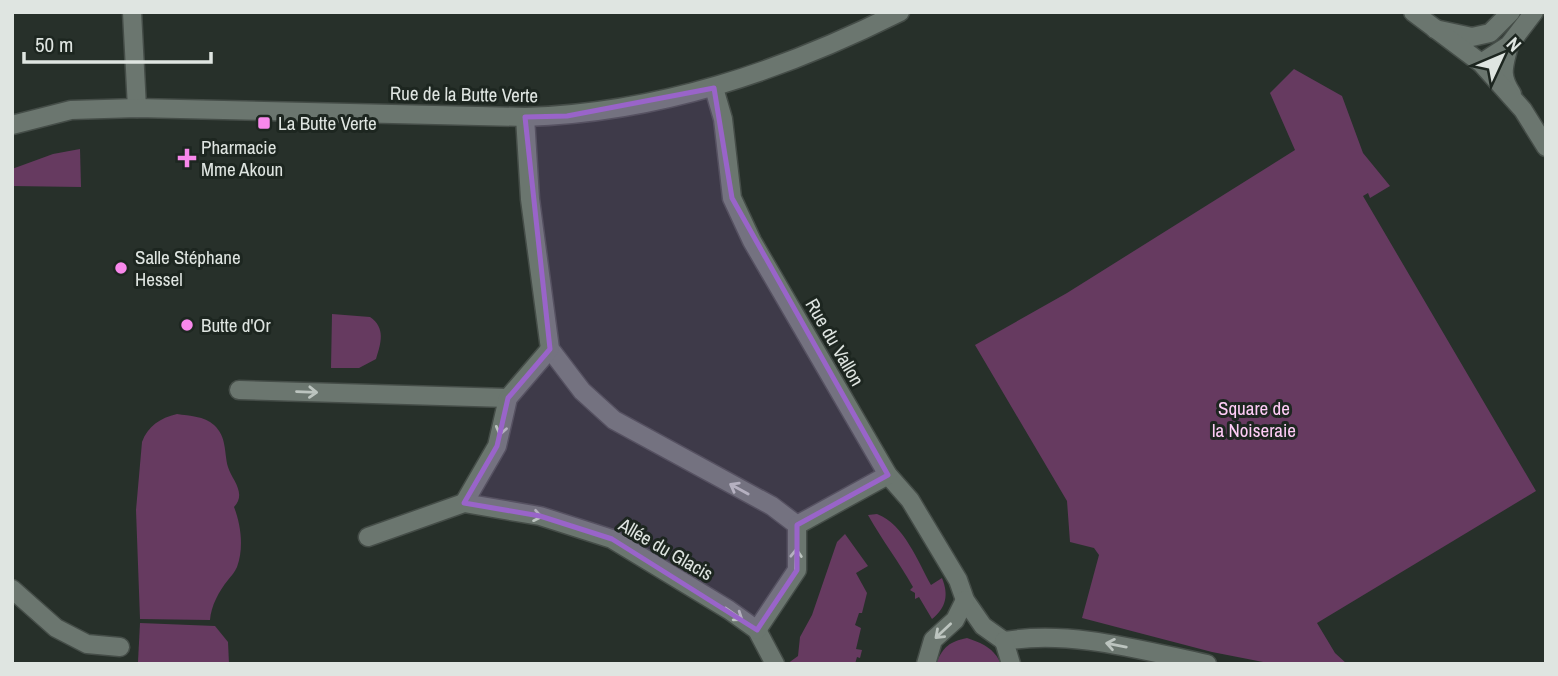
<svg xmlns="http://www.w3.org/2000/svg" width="1558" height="676" font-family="'Archivo Narrow',sans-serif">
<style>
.green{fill:#663a60}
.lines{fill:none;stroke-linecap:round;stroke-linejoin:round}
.minor-casing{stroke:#454d48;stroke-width:21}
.tertiary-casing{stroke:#454d48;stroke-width:21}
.minor{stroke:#6b766f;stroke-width:18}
.tertiary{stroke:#6b766f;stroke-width:18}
.oneway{stroke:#bcc4bf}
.marked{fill:#9964c9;fill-opacity:0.2;stroke:#9964c9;stroke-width:5;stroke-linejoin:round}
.poi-dot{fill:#f888eb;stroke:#1d2620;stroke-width:2.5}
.labels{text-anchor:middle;stroke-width:6;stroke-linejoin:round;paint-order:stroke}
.street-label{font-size:19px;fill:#dfe5e1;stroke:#1d2620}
.poi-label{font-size:19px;fill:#dfe5e1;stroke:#1d2620;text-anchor:start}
.park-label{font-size:19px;fill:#feccf6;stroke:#1d2620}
</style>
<rect width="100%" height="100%" fill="#27302a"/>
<g class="green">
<path d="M 1294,69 L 1342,96 L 1363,153 L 1390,186 L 1370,198 L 1368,193 L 1363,196 L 1536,491 L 1317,623 L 1335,653 L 1347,664 L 1273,664 L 1212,652 L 1082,618 L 1099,555 L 1094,548 L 1070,542 L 1067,501 L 975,345 L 1067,293 L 1295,150 L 1270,93 Z"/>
<path d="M 80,149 L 81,187 L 12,186 L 12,169 L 53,154 Z"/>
<path d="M 332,314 L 370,317 C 386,328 381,343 376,359 L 359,368 L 331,368 Z"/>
<path d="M 177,414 C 190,416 204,416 214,425 C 227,437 224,452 228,467 C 232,480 247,493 234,507 C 241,525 244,548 237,567 C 235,572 231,576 228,580 C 219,591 211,606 210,620 L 140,619 L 136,510 L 142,442 C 148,426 160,418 177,414 Z"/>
<path d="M 877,514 C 904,524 918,562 931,585 L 942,578 C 949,595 946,608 932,619 L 919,597 L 915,599 L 915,593 L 910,590 L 913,587 C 899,562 882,540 868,515 Z"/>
<path d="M 845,534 L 868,566 L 856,573 L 867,593 L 862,613 L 859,613 L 855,625 L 861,628 L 856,649 L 862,650 L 860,658 L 857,657 L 855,664 L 787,664 L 798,656 L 800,637 L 812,615 L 837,542 Z"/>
<path d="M 140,623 L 215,626 L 228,642 L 229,664 L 138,662 Z"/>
<path d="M 967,638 C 982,643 994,648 1001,664 L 936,663 C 944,646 949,642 967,638 Z"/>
</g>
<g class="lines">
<defs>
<g id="minor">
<path d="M 132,12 L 137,108"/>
<path d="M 1435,29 L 1472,37 L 1490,33 L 1511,12"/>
<path d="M 1509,45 C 1504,66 1499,75 1512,94"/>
<path d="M 1481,63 L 1509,45 L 1534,12"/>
<path d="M 714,88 L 723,119 L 732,198 L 752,241 L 888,475 L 910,500 L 958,580 L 965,600 L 983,626 L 1004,641"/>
<path d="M 525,117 L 530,199 L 550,349 L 582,391 L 614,420 L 772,506 L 797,525"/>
<path d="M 239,390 L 508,398"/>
<path d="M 464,503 L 497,446 L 508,398 L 550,349"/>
<path d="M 797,525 L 888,475"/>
<path d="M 368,537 L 464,503 L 540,516 L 612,539 L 729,610 L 757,630 L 775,664"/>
<path d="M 12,589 L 56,628 L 87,644 L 120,647"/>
<path d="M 757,630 L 797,570 L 797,525"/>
<path d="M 1004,641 C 1072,630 1140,650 1207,664"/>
<path d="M 1004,641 L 1011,664"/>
<path d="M 926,664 L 933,640 L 955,620 L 965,600"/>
</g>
<g id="tertiary">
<path d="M 1413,12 L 1481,63 L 1523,110 L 1546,147"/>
<path d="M 12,125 L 71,110 L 137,108 L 525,117 C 658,113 782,71 900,12"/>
</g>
</defs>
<use href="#minor" class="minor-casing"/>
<use href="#tertiary" class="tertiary-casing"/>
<use href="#minor" class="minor"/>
<use href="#tertiary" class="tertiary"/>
</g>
<defs><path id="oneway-shaft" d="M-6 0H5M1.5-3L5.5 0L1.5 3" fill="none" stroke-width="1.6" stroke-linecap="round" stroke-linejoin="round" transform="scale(1.75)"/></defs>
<g class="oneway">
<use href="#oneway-shaft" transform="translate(307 392) rotate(2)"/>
<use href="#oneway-shaft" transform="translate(502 425) rotate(103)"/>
<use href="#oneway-shaft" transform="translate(739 489) rotate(-151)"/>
<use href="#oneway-shaft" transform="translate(532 515) rotate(11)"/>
<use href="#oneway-shaft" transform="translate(796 559) rotate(-88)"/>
<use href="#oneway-shaft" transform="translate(734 614) rotate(35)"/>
<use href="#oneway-shaft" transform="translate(943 631) rotate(137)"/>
<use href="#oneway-shaft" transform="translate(1116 645) rotate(-169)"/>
</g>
<path class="marked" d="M 714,88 L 732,198 L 888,475 L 797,525 L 797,570 L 757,630 L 612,539 L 540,516 L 464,503 L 497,446 L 508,398 L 550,349 L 525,117 L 567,116 Z"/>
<g class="poi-dot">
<rect x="257" y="116" width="14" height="14" rx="3.5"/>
<path d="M183.5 147.5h7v7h7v7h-7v7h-7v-7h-7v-7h7z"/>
<circle cx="121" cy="268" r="7"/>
<circle cx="187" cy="325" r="7"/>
</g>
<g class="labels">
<g class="street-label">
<text transform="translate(464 94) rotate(1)" y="7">Rue de la Butte Verte</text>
<text transform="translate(835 342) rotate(60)" y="7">Rue du Vallon</text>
<text transform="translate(666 549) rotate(30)" y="7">Allée du Glacis</text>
</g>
<g class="poi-label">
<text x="278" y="130">La Butte Verte</text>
<text x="201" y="154">Pharmacie<tspan x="201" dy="22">Mme Akoun</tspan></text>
<text x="135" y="264">Salle Stéphane<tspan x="135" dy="22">Hessel</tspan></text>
<text x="201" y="332">Butte d'Or</text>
</g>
<g class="park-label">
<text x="1254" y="415">Square de<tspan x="1254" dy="22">la Noiseraie</tspan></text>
</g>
</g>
<rect width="1558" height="676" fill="none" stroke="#dfe5e1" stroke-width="28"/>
<g transform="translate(1502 56) rotate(46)" stroke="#1d2620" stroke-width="5" paint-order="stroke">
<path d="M0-5L12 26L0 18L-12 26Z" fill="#dfe5e1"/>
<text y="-10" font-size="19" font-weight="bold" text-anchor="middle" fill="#dfe5e1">N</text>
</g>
<path d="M24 52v10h187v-10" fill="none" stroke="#dfe5e1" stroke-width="3.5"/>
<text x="35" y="52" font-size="21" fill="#dfe5e1" stroke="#1d2620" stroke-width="5" paint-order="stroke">50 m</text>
</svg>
